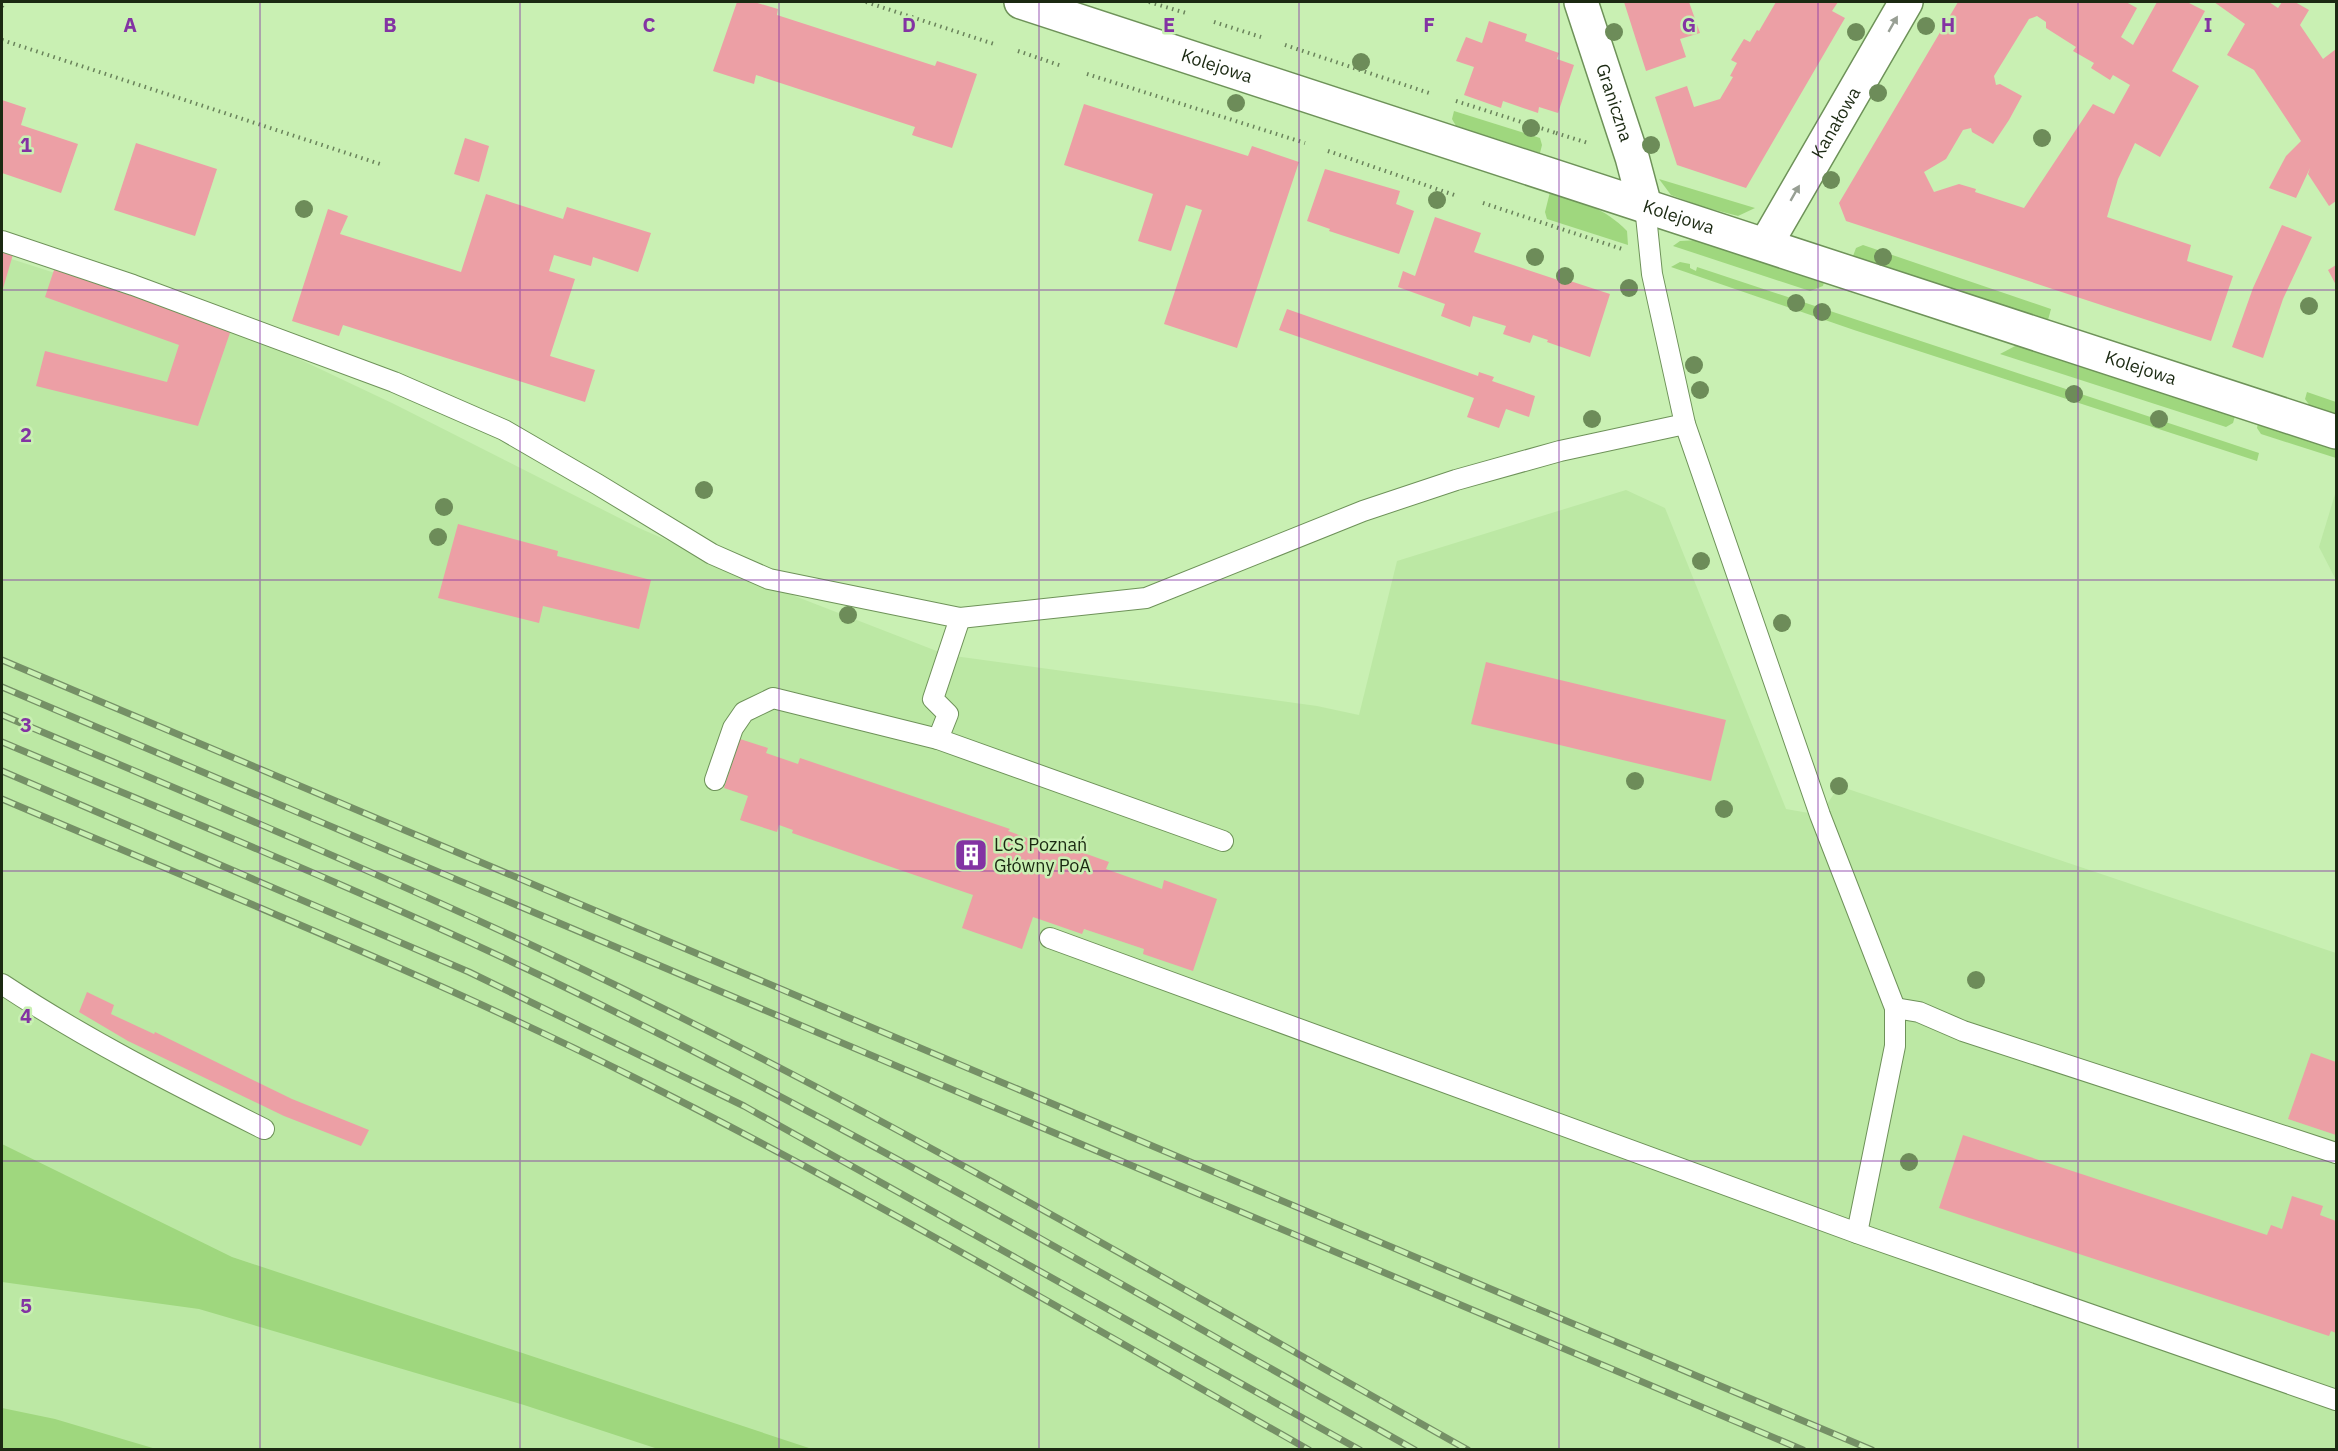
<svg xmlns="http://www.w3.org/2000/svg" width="2338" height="1451" font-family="'IBM Plex Sans',sans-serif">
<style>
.built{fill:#bce8a4}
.green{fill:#9fd77e}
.building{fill:#ec9fa5;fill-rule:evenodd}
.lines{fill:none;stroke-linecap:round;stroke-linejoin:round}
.lane-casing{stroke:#6e9259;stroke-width:22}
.street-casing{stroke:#6e9259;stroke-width:36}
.path{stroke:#6a835b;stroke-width:4;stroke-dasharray:1.5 4.5;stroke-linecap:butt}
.lane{stroke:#fff;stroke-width:20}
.street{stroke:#fff;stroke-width:33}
.rail-casing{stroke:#759066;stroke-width:7}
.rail{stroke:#c9f0b3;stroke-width:4.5;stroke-dasharray:14;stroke-linecap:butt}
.tree{fill:#6d8c59}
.oneway{fill:#989f94}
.grid{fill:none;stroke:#8333a3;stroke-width:1.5;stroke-opacity:0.55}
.labels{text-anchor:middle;stroke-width:5;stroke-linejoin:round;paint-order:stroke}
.street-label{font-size:18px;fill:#1b2912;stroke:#c9f0b3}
.poi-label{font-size:18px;fill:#1b2912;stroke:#c9f0b3;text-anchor:start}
.grid-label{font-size:20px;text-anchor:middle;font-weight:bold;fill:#8333a3;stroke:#c9f0b3;stroke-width:5;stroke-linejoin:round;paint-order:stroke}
</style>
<rect width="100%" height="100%" fill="#c9f0b3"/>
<g class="built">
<path d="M 2,256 L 248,335 L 394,404 L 639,528 L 787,593 L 947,655 L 1317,706 L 1359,715 L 1397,561 L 1626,490 L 1665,508 L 1786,809 L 1820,815 L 1839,786 L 2336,953 L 2336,1449 L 2,1450 Z"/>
<path d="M 2336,491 L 2336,580 L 2319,547 Z"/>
</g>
<g class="green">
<path d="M 1454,111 L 1540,138 L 1542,145 L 1540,153 L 1456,126 L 1452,119 Z"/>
<path d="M 1659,179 L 1755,208 L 1738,216 L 1700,206 L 1671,195 Z"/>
<path d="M 1550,192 C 1580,201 1605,208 1627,231 L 1628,245 L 1547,219 L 1545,212 Z"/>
<path d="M 1699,240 L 1824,282 L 1823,286 L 1810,291 L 1673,246 L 1680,241 Z"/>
<path d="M 1863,245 L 2051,309 L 2048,320 L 1853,256 L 1856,248 Z"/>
<path d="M 1680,262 L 1690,264 L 1690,268 L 1696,271 L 1697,267 L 2259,453 L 2257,461 L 1854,330 L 1671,267 Z"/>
<path d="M 2017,345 L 2235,416 L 2233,423 L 2226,427 L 2000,354 Z"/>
<path d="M 2307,392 L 2336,402 L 2336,415 L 2310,406 L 2305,399 Z"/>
<path d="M 2258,423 L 2336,449 L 2336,458 L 2261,434 L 2257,428 Z"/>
<path d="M 2,1144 L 232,1257 L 812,1449 L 658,1449 L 524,1405 L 199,1309 L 2,1282 Z"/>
<path d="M 2,1408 L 55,1419 L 156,1449 L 2,1449 Z"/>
</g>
<g class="building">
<path d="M 737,2 L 754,2 L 778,9 L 777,15 L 935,66 L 937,61 L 977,74 L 952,148 L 912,135 L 915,127 L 756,75 L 754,84 L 713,71 Z"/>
<path d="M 1624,2 L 1689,2 L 1700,33 L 1680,39 L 1686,57 L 1646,71 Z"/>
<path d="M 1776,2 L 1838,2 L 1832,11 L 1845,18 L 1746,188 L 1677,165 L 1655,97 L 1687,86 L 1694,107 L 1720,99 L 1733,77 L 1730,76 L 1737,63 L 1731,60 L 1744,39 L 1750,42 L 1757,30 L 1759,31 Z"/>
<path d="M 1958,2 L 2126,2 L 2137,8 L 2121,37 L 2133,45 L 2157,2 L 2187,2 L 2205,11 L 2172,71 L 2199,86 L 2160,157 L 2135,143 L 2118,179 L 2107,217 L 2191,245 L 2187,261 L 2233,276 L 2211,341 L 1846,221 L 1839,203 ZM 2037,16 L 2046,22 L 2046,28 L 2076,47 L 2073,51 L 2094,63 L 2091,68 L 2110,80 L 2113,75 L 2130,85 L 2114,114 L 2093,104 L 2024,208 L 1975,192 L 1976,189 L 1959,184 L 1934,192 L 1924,172 L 1946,159 L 1963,130 L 1971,128 L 1972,132 L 1993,144 L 2009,120 L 2022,96 L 2000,84 L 1996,85 L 1994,76 L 2029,19 Z"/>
<path d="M 2214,2 L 2269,2 L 2278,8 L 2282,2 L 2295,2 L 2309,10 L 2300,25 L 2323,59 L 2336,49 L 2336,201 L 2329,206 L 2308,174 L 2310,168 L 2296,198 L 2269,188 L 2286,156 L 2301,141 L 2254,70 L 2227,55 L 2245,24 Z"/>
<path d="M 1489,21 L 1527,34 L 1525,41 L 1559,53 L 1557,59 L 1574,65 L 1558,113 L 1539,107 L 1538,113 L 1503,101 L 1501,108 L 1464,95 L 1474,67 L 1456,61 L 1466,37 L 1482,43 Z"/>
<path d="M 2,100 L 26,108 L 21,125 L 78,144 L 61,193 L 2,173 Z"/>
<path d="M 1084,104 L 1248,156 L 1252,146 L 1299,162 L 1237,348 L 1164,324 L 1202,210 L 1186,205 L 1171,251 L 1138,241 L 1153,194 L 1064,165 Z"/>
<path d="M 465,138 L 489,146 L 479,182 L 454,174 Z"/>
<path d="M 136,143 L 217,169 L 195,236 L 114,210 Z"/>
<path d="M 1325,169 L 1400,191 L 1396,204 L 1414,211 L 1399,254 L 1329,231 L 1330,229 L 1307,221 Z"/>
<path d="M 486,194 L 563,219 L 567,207 L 651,233 L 638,272 L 593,257 L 591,266 L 554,255 L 549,271 L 575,279 L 550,356 L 595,370 L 585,402 L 343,325 L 339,336 L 292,321 L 328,209 L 348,216 L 340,234 L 461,272 Z"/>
<path d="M 1435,217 L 1481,233 L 1474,252 L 1567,283 L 1567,280 L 1610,294 L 1590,357 L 1547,342 L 1548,340 L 1533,335 L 1530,343 L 1503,334 L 1506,326 L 1473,316 L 1470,327 L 1441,316 L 1445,304 L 1398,287 L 1403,271 L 1415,276 Z"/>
<path d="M 2282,225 L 2312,237 L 2283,299 L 2263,358 L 2232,347 L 2253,288 Z"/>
<path d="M 2,247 L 14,251 L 2,292 Z"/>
<path d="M 56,264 L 232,327 L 198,426 L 36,386 L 45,351 L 167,382 L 179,345 L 45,297 Z"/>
<path d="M 2336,265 L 2336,285 L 2328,270 Z"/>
<path d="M 1287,309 L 1478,376 L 1479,372 L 1494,377 L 1492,381 L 1535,396 L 1529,417 L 1506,409 L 1499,428 L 1467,417 L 1474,398 L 1279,330 Z"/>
<path d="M 458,524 L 558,551 L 557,556 L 651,580 L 639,629 L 543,606 L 539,623 L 438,598 Z"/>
<path d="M 1486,662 L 1726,720 L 1711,781 L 1471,724 Z"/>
<path d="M 740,739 L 768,748 L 766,753 L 798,764 L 800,758 L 1010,829 L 1008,831 L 1055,848 L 1056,843 L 1109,862 L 1106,869 L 1162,889 L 1164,880 L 1217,899 L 1193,971 L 1143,954 L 1144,949 L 1084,929 L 1082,934 L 1033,917 L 1022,949 L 962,928 L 973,895 L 792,833 L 793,830 L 779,825 L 777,832 L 740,820 L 748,796 L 724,788 Z"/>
<path d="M 87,992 L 114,1005 L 111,1014 L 154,1034 L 155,1032 L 292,1099 L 369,1130 L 361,1146 L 284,1116 L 128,1041 L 79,1012 Z"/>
<path d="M 2311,1053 L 2336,1062 L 2336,1135 L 2288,1119 Z"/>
<path d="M 1963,1135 L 2267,1235 L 2271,1225 L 2282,1229 L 2292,1196 L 2323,1206 L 2320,1215 L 2336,1221 L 2336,1333 L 2331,1331 L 2329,1336 L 1939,1208 Z"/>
</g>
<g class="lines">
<defs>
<g id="lane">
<path d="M 1645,206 L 1652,274 L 1685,424 L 1820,815 L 1895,1008 L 1895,1046 L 1857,1233"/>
<path d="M 2,241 L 133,285 L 394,382 L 504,430 L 597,484 L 712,554 L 769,579 L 960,618 L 1146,598 L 1363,511 L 1456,480 L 1560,451 L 1685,424"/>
<path d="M 938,739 L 948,714 L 933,699 L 960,618"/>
<path d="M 715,780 L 733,728 L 744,712 L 773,698 L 938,739 L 1223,841"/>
<path d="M 1050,938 L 1857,1233 L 2336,1400"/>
<path d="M 2,984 C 85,1039 174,1084 264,1129"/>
<path d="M 1895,1008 L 1919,1012 L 1963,1031 L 2336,1153"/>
</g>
<g id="street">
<path id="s1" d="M 1021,2 L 2336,432"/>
<path id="s2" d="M 1581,2 L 1632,157 L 1645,206"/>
<path id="s3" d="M 1766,244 L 1906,2"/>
</g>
</defs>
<use href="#lane" class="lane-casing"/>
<use href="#street" class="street-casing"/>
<g class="path">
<path d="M 866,2 L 994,44"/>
<path d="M 1149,2 L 1186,13"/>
<path d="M 2,7 L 3,2"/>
<path d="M 1214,22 L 1261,37"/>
<path d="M 2,40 L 383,165"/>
<path d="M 1285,45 L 1429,93"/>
<path d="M 1018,51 L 1062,66"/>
<path d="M 1087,74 L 1305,143"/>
<path d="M 1456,101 L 1556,133"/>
<path d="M 1556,133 L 1588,143"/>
<path d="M 1328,151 L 1457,196"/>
<path d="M 1483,203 L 1622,249"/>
</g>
<use href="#lane" class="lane"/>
<use href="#street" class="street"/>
<defs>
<g id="rail">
<path d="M 2,660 L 1872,1450"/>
<path d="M 2,687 L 1803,1450"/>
<path d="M 2,715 C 222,808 443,899 658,1006 C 933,1142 1199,1299 1468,1450"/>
<path d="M 2,742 C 184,819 369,893 548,979 C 845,1122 1128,1289 1415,1450"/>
<path d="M 2,771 L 469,972 L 744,1106 L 1360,1450"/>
<path d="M 2,799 C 213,889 427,974 633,1077 C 863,1192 1085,1323 1309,1450"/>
</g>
</defs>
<use href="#rail" class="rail-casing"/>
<use href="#rail" class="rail"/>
</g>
<g class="tree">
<circle cx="1926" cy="26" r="9"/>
<circle cx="1614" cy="32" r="9"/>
<circle cx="1856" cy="32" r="9"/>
<circle cx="1361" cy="62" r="9"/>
<circle cx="1878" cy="93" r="9"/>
<circle cx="1236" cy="103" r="9"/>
<circle cx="1531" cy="128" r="9"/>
<circle cx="2042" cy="138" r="9"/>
<circle cx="1651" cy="145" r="9"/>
<circle cx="1831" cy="180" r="9"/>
<circle cx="1437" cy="200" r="9"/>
<circle cx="304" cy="209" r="9"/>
<circle cx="1535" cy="257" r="9"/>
<circle cx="1883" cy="257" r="9"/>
<circle cx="1565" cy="276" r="9"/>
<circle cx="1629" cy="288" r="9"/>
<circle cx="1796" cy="303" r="9"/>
<circle cx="2309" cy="306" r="9"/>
<circle cx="1822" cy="312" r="9"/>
<circle cx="1694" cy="365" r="9"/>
<circle cx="1700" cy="390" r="9"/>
<circle cx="2074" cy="394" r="9"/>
<circle cx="1592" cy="419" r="9"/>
<circle cx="2159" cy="419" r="9"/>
<circle cx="704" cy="490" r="9"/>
<circle cx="444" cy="507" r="9"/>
<circle cx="438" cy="537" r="9"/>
<circle cx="1701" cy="561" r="9"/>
<circle cx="848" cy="615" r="9"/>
<circle cx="1782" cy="623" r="9"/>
<circle cx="1635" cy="781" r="9"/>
<circle cx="1839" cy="786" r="9"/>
<circle cx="1724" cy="809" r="9"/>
<circle cx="1976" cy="980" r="9"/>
<circle cx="1909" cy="1162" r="9"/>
</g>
<defs><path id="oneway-solid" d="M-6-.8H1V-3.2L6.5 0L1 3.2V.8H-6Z" transform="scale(1.5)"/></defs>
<g class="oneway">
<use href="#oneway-solid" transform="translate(1893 24) rotate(-60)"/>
<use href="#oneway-solid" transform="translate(1795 193) rotate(-60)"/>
</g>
<path class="grid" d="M 260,2 L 260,1450M 520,2 L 520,1450M 779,2 L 779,1450M 1039,2 L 1039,1450M 1299,2 L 1299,1450M 1559,2 L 1559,1450M 1818,2 L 1818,1450M 2078,2 L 2078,1450M 2,290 L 2336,290M 2,580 L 2336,580M 2,871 L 2336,871M 2,1161 L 2336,1161"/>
<defs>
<symbol id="building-square" viewBox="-11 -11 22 22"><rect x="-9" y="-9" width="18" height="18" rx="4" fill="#8333a3" stroke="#c9f0b3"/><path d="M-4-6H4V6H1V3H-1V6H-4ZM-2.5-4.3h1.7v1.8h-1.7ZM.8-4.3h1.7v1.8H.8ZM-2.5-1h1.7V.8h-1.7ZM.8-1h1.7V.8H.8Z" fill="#fff"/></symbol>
</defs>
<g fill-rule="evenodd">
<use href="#building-square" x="952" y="836" width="38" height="38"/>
</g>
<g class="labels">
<g class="street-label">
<text dy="6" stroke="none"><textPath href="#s1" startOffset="206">Kolejowa</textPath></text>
<text dy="6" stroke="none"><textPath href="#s2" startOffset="106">Graniczna</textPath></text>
<text dy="6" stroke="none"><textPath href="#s3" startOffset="140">Kanałowa</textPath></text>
<text dy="6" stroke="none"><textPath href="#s1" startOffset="692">Kolejowa</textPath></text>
<text dy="6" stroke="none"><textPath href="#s1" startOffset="1178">Kolejowa</textPath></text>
</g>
<g class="poi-label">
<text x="994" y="851">LCS Poznań<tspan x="994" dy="21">Główny PoA</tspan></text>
</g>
</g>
<g class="grid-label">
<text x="130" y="32">A</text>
<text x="390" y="32">B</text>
<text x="649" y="32">C</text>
<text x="909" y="32">D</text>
<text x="1169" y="32">E</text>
<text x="1429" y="32">F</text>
<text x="1689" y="32">G</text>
<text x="1948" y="32">H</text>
<text x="2208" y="32">I</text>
<text x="26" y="152">1</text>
<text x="26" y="442">2</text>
<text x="26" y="732">3</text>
<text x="26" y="1023">4</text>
<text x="26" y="1313">5</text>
</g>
<rect width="2338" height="1451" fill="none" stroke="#1b2912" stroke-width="6"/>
</svg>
